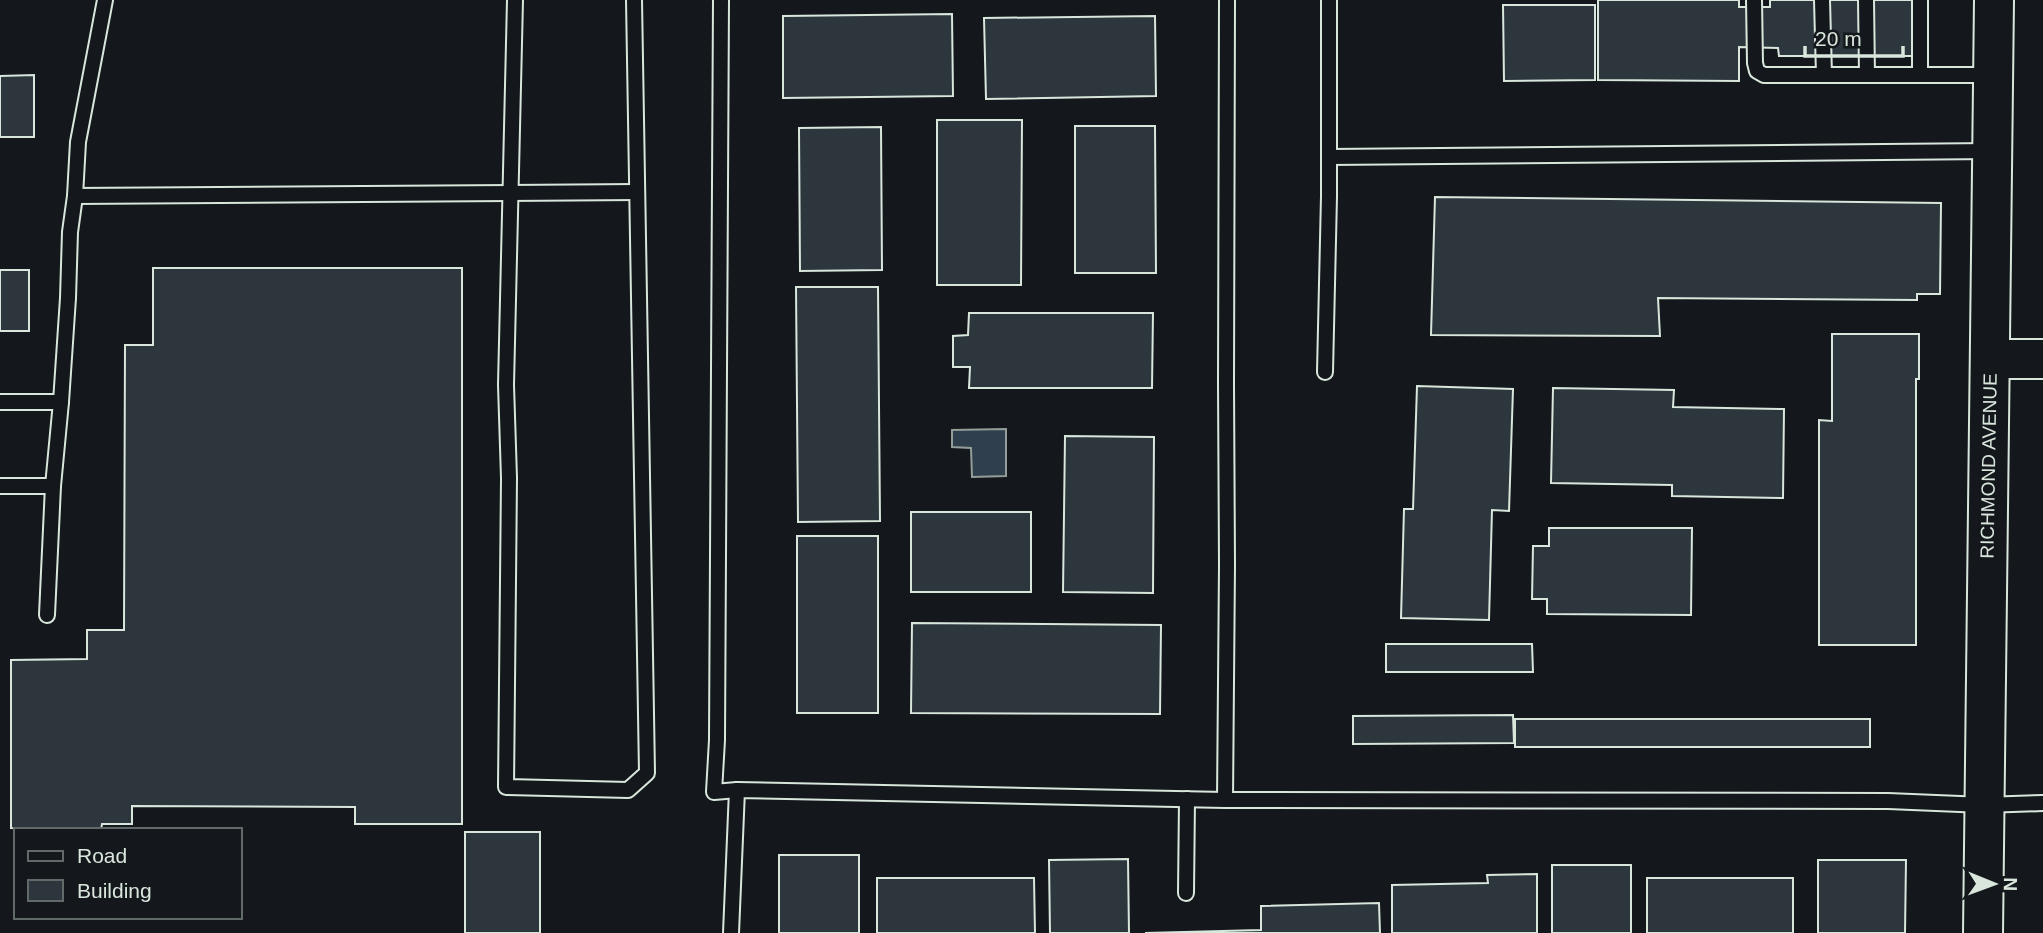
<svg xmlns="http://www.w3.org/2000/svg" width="2043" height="933" font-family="Helvetica,sans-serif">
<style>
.water{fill:#2f3f4d;stroke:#939e99;stroke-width:2}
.building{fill:#2c363c;stroke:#d8e6dc;stroke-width:2}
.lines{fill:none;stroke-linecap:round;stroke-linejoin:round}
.lane-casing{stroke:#d8e6dc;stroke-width:18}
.secondary-casing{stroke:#d8e6dc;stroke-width:42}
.lane{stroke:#14181c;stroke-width:14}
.secondary{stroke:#14181c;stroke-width:38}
.labels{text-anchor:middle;stroke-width:5;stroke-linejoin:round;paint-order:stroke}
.street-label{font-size:19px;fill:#d8e6dc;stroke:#14181c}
</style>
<rect width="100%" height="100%" fill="#14181c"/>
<path class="water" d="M 1006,429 L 1006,476 L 972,477 L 971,448 L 952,447 L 952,430 Z"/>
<g class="building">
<path d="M 1598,0 L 1739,0 L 1739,7 L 1770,7 L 1770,0 L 1912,0 L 1912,56 L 1779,56 L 1778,48 L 1739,47 L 1739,81 L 1598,80 Z"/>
<path d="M 1503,5 L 1595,5 L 1595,80 L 1504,81 Z"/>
<path d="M 952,14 L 953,96 L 783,98 L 783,16 Z"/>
<path d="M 1155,16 L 1156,96 L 986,99 L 984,18 Z"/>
<path d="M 34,75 L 34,137 L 0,137 L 0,76 Z"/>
<path d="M 937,120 L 1022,120 L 1021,285 L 937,285 Z"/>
<path d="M 1075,126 L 1155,126 L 1156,273 L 1075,273 Z"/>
<path d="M 881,127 L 882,270 L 800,271 L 799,128 Z"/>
<path d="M 1435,197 L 1941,203 L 1940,294 L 1917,294 L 1917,300 L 1658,298 L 1660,336 L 1431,335 Z"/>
<path d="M 153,268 L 462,268 L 462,824 L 355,824 L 355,807 L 132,806 L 132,824 L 102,824 L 101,830 L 11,828 L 11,660 L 87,659 L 87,630 L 124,630 L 125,345 L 153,345 Z"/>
<rect x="0" y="270" width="29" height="61"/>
<path d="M 796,287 L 878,287 L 880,521 L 798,522 Z"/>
<path d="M 969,313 L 1153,313 L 1152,388 L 969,388 L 970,367 L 953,367 L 953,336 L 968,335 Z"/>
<path d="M 1832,334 L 1919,334 L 1919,379 L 1916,379 L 1916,645 L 1819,645 L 1819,420 L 1832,421 Z"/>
<path d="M 1417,386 L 1513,389 L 1509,511 L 1492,510 L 1489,620 L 1401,618 L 1404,509 L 1413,509 Z"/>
<path d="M 1553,388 L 1674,390 L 1673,407 L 1784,409 L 1783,498 L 1672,496 L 1672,485 L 1551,483 Z"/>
<path d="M 1065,436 L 1154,437 L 1153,593 L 1063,592 Z"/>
<rect x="911" y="512" width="120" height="80"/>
<path d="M 1549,528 L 1692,528 L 1691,615 L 1547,614 L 1547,599 L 1532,599 L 1533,546 L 1549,546 Z"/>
<rect x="797" y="536" width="81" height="177"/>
<path d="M 912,623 L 1161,625 L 1160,714 L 911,713 Z"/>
<path d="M 1386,644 L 1532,644 L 1533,672 L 1386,672 Z"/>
<path d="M 1513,715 L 1514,743 L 1353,744 L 1353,716 Z"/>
<rect x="1515" y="719" width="355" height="28"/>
<rect x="465" y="832" width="75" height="101"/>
<rect x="779" y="855" width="80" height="78"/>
<path d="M 1128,859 L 1129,933 L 1050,933 L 1049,860 Z"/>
<path d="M 1818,860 L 1906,860 L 1905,933 L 1818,933 Z"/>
<rect x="1552" y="865" width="79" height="68"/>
<path d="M 1537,874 L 1537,933 L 1392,933 L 1392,885 L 1488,883 L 1487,875 Z"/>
<path d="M 877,878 L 1034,878 L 1035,933 L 877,933 Z"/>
<rect x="1647" y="878" width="146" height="55"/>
<path d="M 1379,903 L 1380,933 L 1145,933 L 1261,930 L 1261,906 Z"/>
</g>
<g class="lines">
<defs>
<g id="lane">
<path d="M 105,0 L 78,142 L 75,196 L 637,192"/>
<path d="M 515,0 L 506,385 L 509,478 L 506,787 L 628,790 L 647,773 L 634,0"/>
<path d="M 721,0 L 717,740 L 714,792 L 737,790"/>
<path d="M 1754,0 L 1755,63 L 1757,71 L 1764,75 L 1992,75"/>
<path d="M 1822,0 L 1824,75"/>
<path d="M 1866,0 L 1867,75"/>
<path d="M 1920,0 L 1920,75"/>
<path d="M 1329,157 L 1991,151"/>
<path d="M 1325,372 L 1329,196 L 1329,0"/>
<path d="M 0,402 L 61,402 L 68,298 L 70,232 L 75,196"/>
<path d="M 0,486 L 53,486"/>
<path d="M 47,615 L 53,486 L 61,402"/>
<path d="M 1225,800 L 1227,565 L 1226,384 L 1227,0"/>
<path d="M 1186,893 L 1187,799"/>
<path d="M 731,933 L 737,790 L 1225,800 L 1888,801 L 1984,805 L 2043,803"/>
</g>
<g id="secondary">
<path d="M 1990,359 L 2043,359"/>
<path d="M 1983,933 L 1994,0"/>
</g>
</defs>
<use href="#lane" class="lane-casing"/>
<use href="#secondary" class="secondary-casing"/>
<use href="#lane" class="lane"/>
<use href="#secondary" class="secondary"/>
</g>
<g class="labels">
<g class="street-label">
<text transform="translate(1988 466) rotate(-89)" y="7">RICHMOND AVENUE</text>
</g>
</g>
<rect x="14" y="828" width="228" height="91" fill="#14181c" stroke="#626a69" stroke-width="2"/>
<rect x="28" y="851" width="35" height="10" fill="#14181c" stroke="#626a69" stroke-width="2"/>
<text x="77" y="863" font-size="21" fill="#d8e6dc">Road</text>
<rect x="28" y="880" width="35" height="21" fill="#2c363c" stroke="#626a69" stroke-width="2"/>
<text x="77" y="898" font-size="21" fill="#d8e6dc">Building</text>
<g transform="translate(1994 884) rotate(91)" stroke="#14181c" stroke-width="5" paint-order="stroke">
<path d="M0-5L12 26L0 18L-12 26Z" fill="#d8e6dc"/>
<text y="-10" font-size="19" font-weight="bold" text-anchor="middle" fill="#d8e6dc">N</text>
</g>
<path d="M1805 46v10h98v-10" fill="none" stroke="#d8e6dc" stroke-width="3.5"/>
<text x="1815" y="46" font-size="21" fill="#d8e6dc" stroke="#14181c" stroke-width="5" paint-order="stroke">20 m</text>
</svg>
